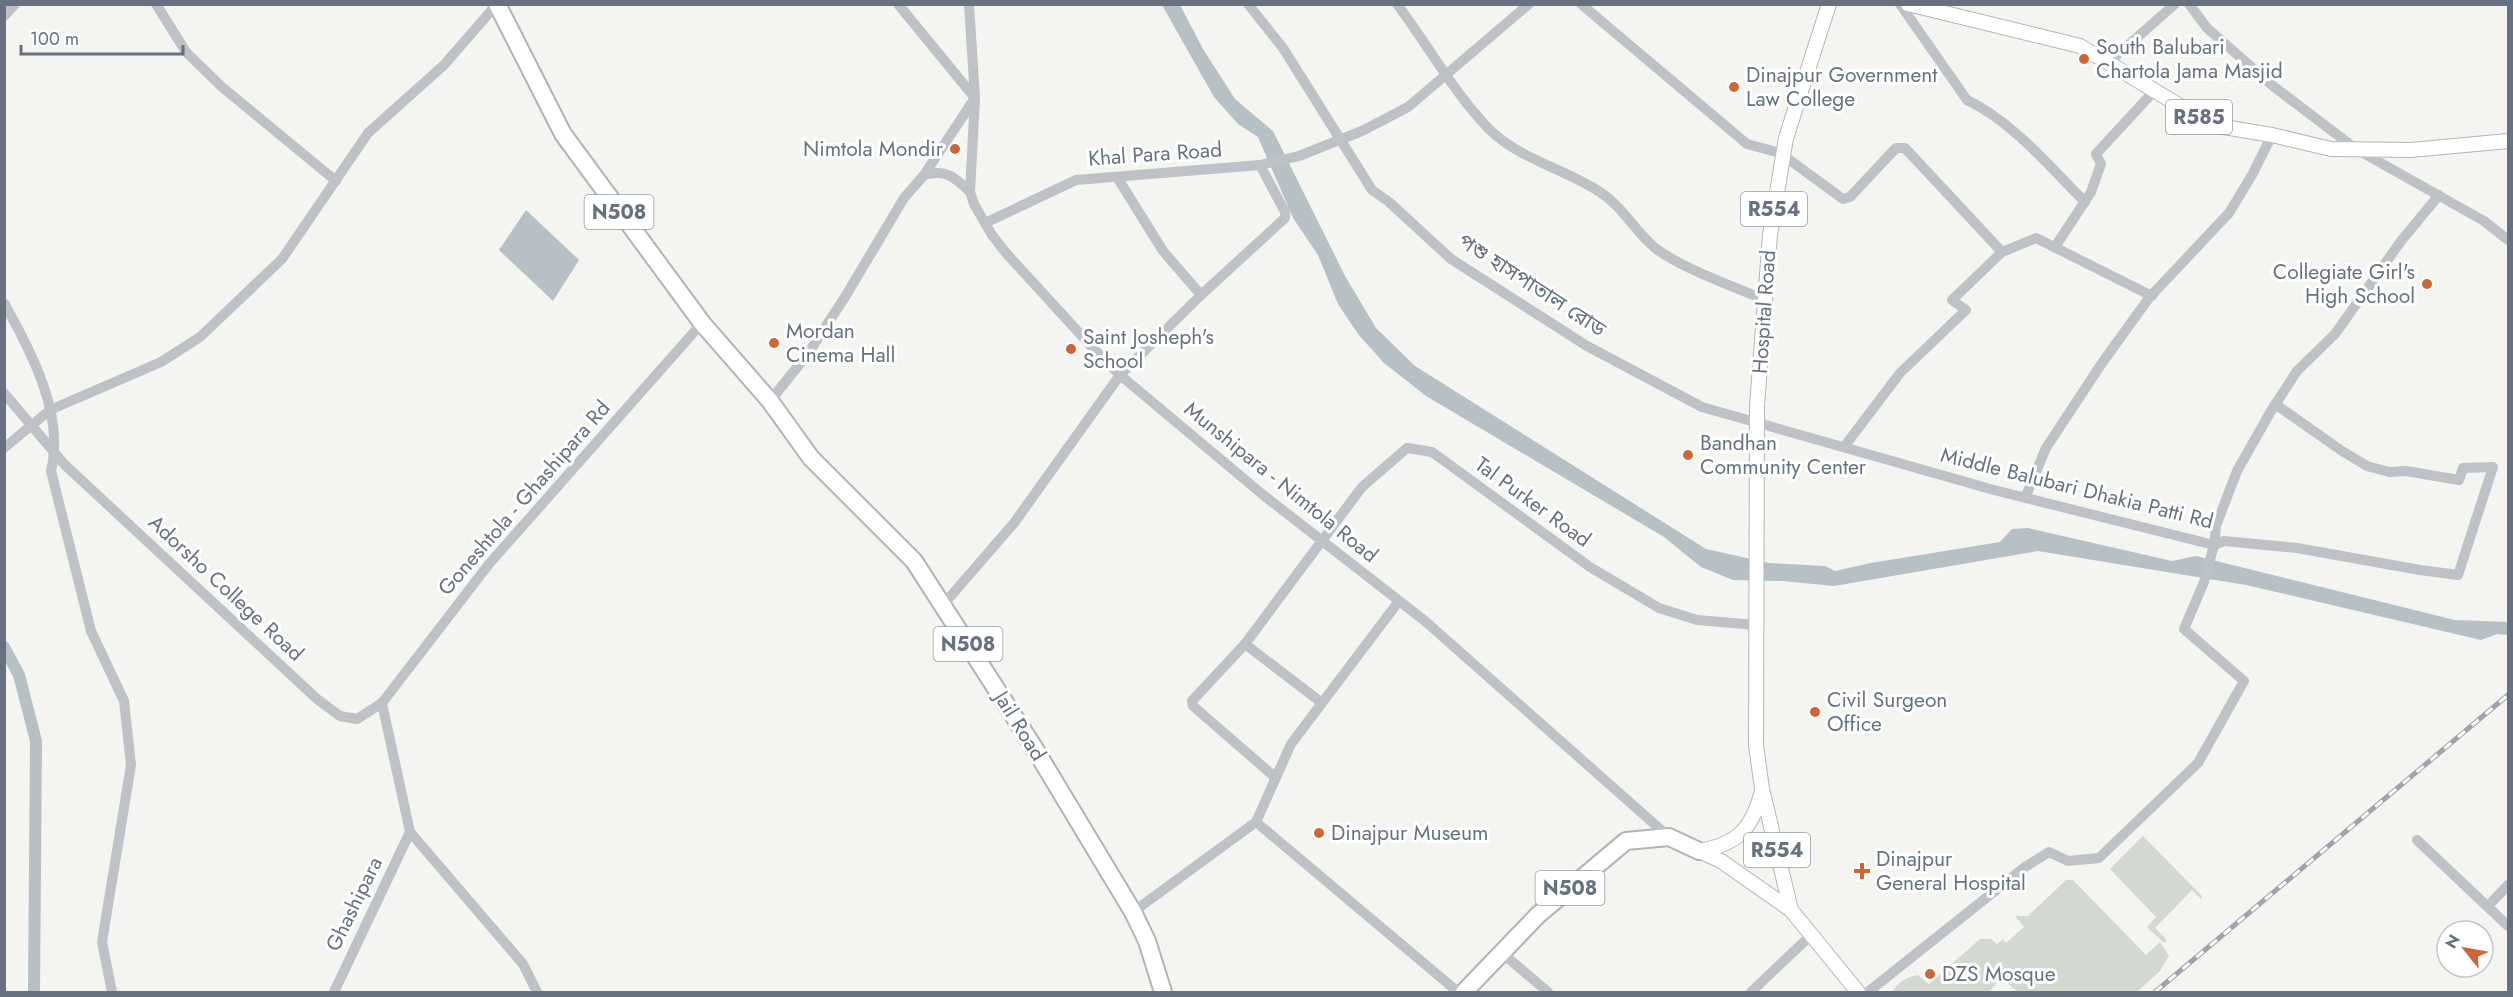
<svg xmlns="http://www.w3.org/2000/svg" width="2513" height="997" font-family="Jost,'Noto Sans Bengali',sans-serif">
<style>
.green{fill:#d3d9d1}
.water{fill:#b7c0c5}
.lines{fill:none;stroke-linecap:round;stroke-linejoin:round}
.canal{stroke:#b7c0c5;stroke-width:12}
.major-casing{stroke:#b2b5b9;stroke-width:16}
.highway-casing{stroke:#b1b4b7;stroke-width:20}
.minor{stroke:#bec1c5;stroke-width:10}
.major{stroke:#fff;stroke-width:14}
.highway{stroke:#fff;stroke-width:16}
.rail-casing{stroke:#a0a4aa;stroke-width:5}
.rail{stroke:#fff;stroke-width:3;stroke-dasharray:9;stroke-linecap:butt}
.poi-dot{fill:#cf6536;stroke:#fff;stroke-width:2}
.labels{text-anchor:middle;stroke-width:6;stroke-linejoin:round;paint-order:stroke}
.shield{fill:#fff;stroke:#949ca5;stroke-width:1.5}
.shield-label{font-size:20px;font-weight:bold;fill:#66727f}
.poi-label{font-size:21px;fill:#66727f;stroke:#fff;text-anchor:start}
.street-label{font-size:21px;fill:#66727f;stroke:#fff}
</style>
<rect width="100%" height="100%" fill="#f4f4f1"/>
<g class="green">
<path d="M 2143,836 L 2202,896 L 2201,899 L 2192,890 L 2155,928 L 2167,940 L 2164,943 L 2147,927 L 2156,917 L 2110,869 Z"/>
<path d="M 2066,880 L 2073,880 L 2146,955 L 2160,942 L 2169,956 L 2160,971 L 2137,992 L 2018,992 L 2001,978 L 1989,992 L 1892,992 C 1898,982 1907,977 1918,975 L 1929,984 L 1980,939 L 1991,939 L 1997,944 L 2003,939 L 2006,943 L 2024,927 L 2015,916 L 2028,916 Z"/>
</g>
<g class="water">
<path d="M 1162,5 L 1180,5 L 1203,49 L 1235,99 L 1273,131 L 1345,276 L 1376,328 L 1415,366 L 1706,549 L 1769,563 L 1825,566 L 1835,571 L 1871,563 L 2000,542 L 2012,529 L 2028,528 L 2172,561 L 2196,556 L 2455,620 L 2508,622 L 2508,635 L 2497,634 L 2481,640 L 2246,585 L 2038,551 L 1834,586 L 1782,581 L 1733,580 L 1701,567 L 1664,537 L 1426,396 L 1384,363 L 1358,334 L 1338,304 L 1318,255 L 1293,218 L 1258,137 L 1238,124 L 1214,97 Z"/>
<path d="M 526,210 L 579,260 L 553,301 L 499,250 Z"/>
</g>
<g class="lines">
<path class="canal" d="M 4,647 L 19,675 L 36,741 L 34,992"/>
<defs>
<g id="major">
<path d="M 1908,4 L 2080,46 L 2212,125 L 2272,135 L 2331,149 L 2411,150 L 2508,141"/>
<path d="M 1699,851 L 1721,861 L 1791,910 L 1858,992"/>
<path d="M 1699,851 C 1738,844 1752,829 1762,791"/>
<path d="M 1791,910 L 1762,789 L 1756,745 L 1757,406 L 1770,235 L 1786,138 L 1829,4"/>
</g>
<g id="highway">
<path d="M 497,4 L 563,134 L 702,323 L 770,401 L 811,458 L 914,561 L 1033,746 L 1133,912 L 1147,941 L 1163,992"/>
<path d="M 1464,992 L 1538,915 L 1626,841 L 1669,837 L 1699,851"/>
</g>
</defs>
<use href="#major" class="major-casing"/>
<use href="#highway" class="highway-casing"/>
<g class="minor">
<path d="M 156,4 L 186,52 L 222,87 L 336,181"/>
<path d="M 898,4 L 975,98 L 970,192 L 974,204 L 992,235 L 1006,253 L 1092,347 L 1120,375 L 1262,494 L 1425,621 L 1669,837"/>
<path d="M 1248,4 L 1283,48 L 1372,190 L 1389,202 L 1451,259 L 1587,346 L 1702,407 L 1994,490 L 2214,545 L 2224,541 L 2297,548 L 2420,570 L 2458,575 L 2493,467 L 2463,468 L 2459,480 L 2406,471 L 2389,472 L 2367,466 L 2342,451 L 2275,404"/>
<path d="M 1397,4 C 1428,45 1453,92 1489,129 C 1519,159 1565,169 1600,192 C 1622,206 1634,230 1654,247 C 1680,268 1733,286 1765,300"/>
<path d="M 1581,4 L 1747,144 L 1780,153 L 1843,199 L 1850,197 L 1896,148 L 1905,148 L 2002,252 L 2036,238 L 2152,296"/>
<path d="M 1900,4 L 1967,100 C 2013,122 2049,166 2085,202"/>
<path d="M 2189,4 L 2207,28 L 2273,86 L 2356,149 L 2484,221 L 2508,240"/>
<path d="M 4,16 L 15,4"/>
<path d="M 2109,62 L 2175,4"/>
<path d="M 924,175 C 946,169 955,177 970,192"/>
<path d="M 985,223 L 1076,180 L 1260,165 L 1299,156 L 1362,131 L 1408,107 L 1529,4"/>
<path d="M 2055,247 L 2091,192 L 2101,164 L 2096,154 L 2155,90"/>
<path d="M 1201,295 L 1285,218 L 1285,212 L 1260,165"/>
<path d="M 4,303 C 31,352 65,414 51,471 L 91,631 L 124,701 L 131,765 L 102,942 L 112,992"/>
<path d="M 4,393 L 65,465 L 317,699 L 340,716 L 357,719 L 382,703 L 489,564 L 702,323"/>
<path d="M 770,401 L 807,355 L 845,297 L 904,198 L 924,175 L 975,98 L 969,4"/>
<path d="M 1844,447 L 1900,373 L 1966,310 L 1952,300 L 2002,252"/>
<path d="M 4,448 L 50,410 L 161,362 L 200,337 L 282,259 L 368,133 L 444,65 L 497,4"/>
<path d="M 2025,498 L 2046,448 L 2102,363 L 2149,298 L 2229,213 L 2252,175 L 2272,135"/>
<path d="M 943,605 L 1014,523 L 1120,375 L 1201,295 L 1163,251 L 1117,177"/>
<path d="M 1245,644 L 1322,703"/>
<path d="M 382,703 L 410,832 L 523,964 L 537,992"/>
<path d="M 1276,778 L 1193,706 L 1192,701 L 1245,644 L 1362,487 L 1407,448 L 1432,452 L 1590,567 L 1659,608 L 1697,620 L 1756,625"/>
<path d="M 1256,822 L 1458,992"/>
<path d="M 2417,840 L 2508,926"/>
<path d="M 2488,906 L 2508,885"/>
<path d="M 1133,912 L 1256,822 L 1291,744 L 1399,601"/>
<path d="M 1502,953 L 1548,992"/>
<path d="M 334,992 L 410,832"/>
<path d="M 1751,992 L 1811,935"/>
<path d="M 1868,992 L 2025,867 L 2049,852 L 2068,861 L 2099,858 L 2198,763 L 2244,681 L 2184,629 L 2204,582 L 2214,545 L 2216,526 L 2237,471 L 2271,411 L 2297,371 L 2335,334 L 2401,241 L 2439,195"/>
</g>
<use href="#major" class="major"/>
<use href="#highway" class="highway"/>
<defs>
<path id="rail" d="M 2155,992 L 2508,695"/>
</defs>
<use href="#rail" class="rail-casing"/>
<use href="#rail" class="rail"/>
</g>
<g class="poi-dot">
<circle cx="2084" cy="59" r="6"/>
<circle cx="1734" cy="87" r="6"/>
<circle cx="955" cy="149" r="6"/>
<circle cx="2427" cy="284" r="6"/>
<circle cx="774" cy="343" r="6"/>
<circle cx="1071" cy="349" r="6"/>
<circle cx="1688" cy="455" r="6"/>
<circle cx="1815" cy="712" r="6"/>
<circle cx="1319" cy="833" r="6"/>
<path d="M1859 862h6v6h6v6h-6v6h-6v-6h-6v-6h6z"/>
<circle cx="1930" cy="974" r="6"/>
</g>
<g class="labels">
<g class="shield">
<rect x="2166" y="100" width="66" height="34" rx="4.5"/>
<rect x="1741" y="192" width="66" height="34" rx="4.5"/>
<rect x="584.5" y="195" width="69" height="34" rx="4.5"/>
<rect x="933.5" y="627" width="69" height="34" rx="4.5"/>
<rect x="1744" y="833" width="66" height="34" rx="4.5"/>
<rect x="1535.5" y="871" width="69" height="34" rx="4.5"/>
</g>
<g class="shield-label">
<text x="2199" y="124">R585</text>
<text x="1774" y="216">R554</text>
<text x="619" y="219">N508</text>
<text x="968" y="651">N508</text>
<text x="1777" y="857">R554</text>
<text x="1570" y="895">N508</text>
</g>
<g class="poi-label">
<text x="2096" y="54">South Balubari<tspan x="2096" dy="24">Chartola Jama Masjid</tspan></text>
<text x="1746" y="82">Dinajpur Government<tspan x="1746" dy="24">Law College</tspan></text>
<text x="943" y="156" text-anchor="end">Nimtola Mondir</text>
<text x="2415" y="279" text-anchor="end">Collegiate Girl's<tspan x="2415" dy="24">High School</tspan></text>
<text x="786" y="338">Mordan<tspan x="786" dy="24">Cinema Hall</tspan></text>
<text x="1083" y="344">Saint Josheph's<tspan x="1083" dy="24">School</tspan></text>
<text x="1700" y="450">Bandhan<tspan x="1700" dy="24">Community Center</tspan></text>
<text x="1827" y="707">Civil Surgeon<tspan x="1827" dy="24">Office</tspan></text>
<text x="1331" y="840">Dinajpur Museum</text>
<text x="1876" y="866">Dinajpur<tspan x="1876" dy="24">General Hospital</tspan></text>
<text x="1942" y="981">DZS Mosque</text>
</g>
<g class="street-label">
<text transform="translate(1155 154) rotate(-4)" y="7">Khal Para Road</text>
<text transform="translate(1532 285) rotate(33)" y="7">পশু হাসপাতাল রোড</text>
<text transform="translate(1764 312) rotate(-86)" y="7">Hospital Road</text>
<text transform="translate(1281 482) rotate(39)" y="7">Munshipara - Nimtola Road</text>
<text transform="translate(2077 488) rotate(14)" y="7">Middle Balubari Dhakia Patti Rd</text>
<text transform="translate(524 498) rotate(-49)" y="7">Goneshtola - Ghashipara Rd</text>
<text transform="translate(1533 502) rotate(36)" y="7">Tal Purker Road</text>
<text transform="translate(226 588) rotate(43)" y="7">Adorsho College Road</text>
<text transform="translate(1020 726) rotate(58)" y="7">Jail Road</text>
<text transform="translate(354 904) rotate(-64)" y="7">Ghashipara</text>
</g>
</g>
<rect width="2513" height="997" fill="none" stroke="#66727f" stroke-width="12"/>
<g transform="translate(2465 949) rotate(301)"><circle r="28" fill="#ffffff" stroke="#c2c7cc" stroke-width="1.5"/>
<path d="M0-4.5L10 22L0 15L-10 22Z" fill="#cf6536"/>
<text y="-9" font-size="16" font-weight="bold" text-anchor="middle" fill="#66727f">N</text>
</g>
<path d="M21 45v9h162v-9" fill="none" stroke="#66727f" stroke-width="3"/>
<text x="30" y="45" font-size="18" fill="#66727f" stroke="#ffffff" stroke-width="4.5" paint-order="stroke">100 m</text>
</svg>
